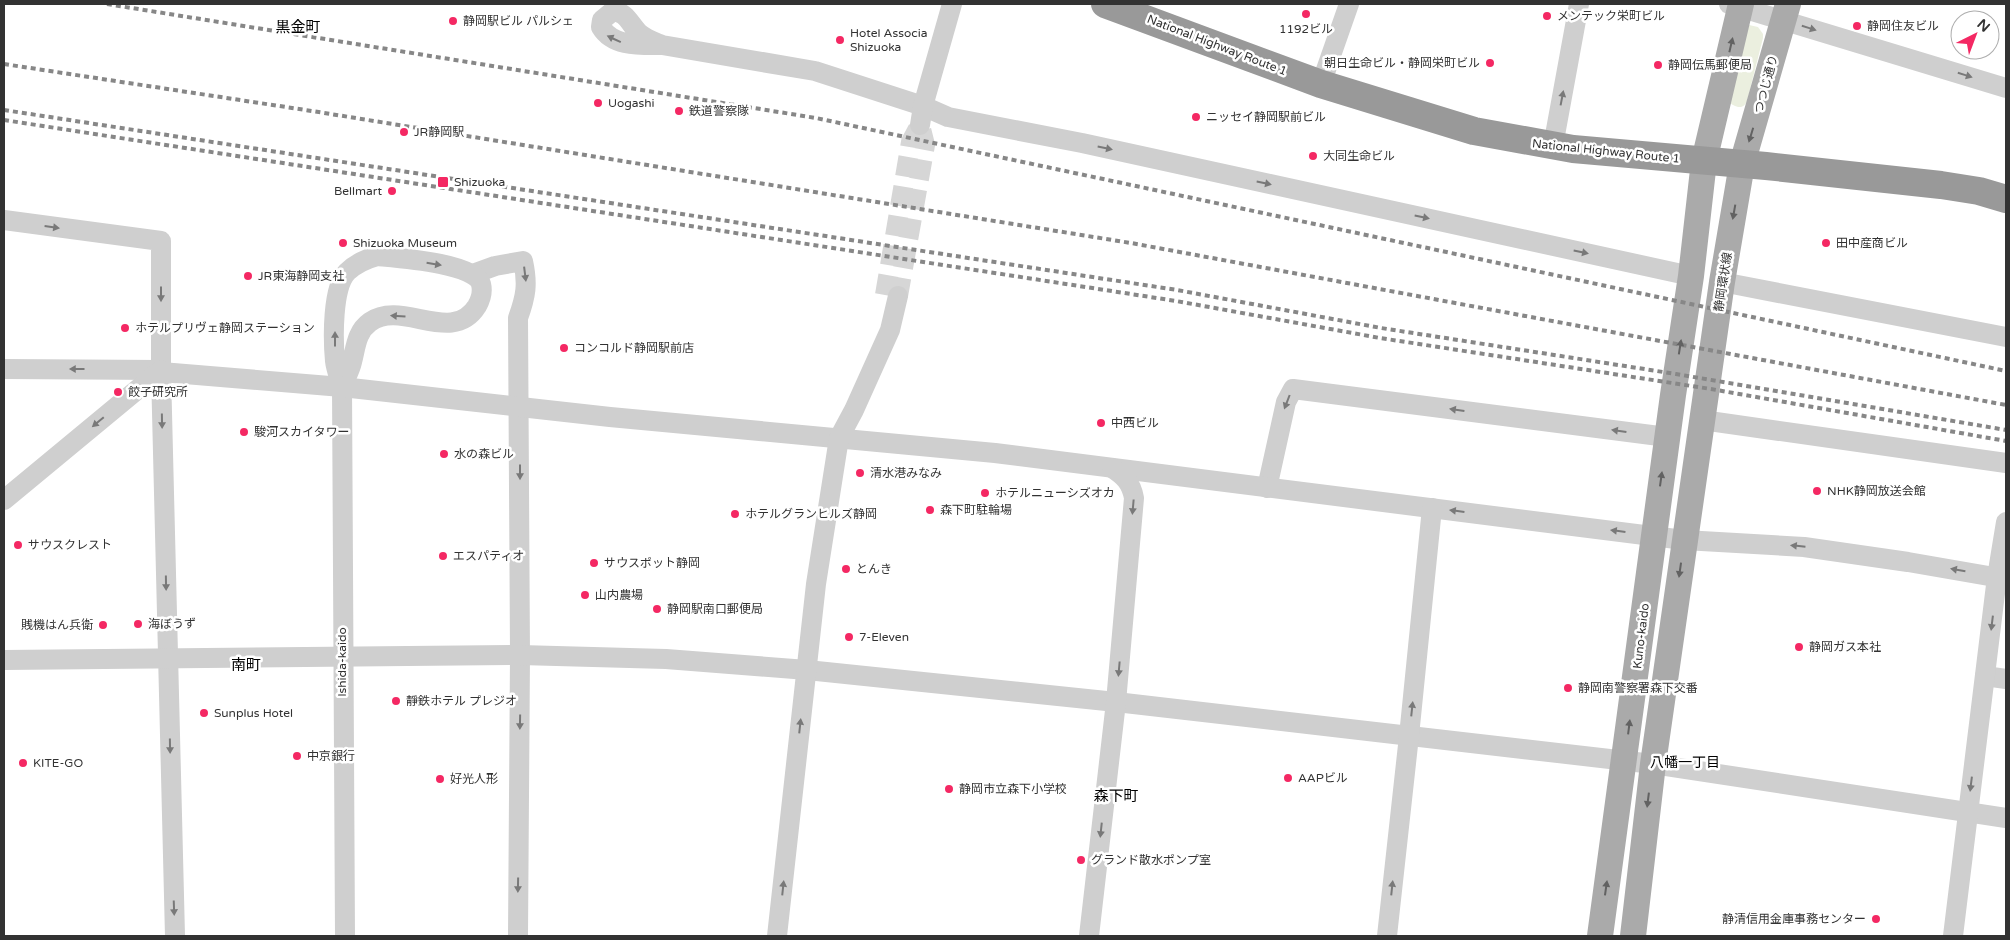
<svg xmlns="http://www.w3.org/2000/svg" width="2010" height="940" font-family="'Varela Round','Noto Sans JP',sans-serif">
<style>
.green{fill:#ebefdf}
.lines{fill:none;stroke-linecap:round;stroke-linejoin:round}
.minor-tunnel{stroke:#d6d6d6;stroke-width:20;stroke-dasharray:20 10;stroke-linecap:butt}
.minor{stroke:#cfcfcf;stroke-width:20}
.major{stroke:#aaa;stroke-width:26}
.highway{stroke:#999;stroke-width:28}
.rail{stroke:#878787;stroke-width:4;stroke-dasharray:5 4;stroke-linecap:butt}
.oneway{fill:#797979}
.oneway2{fill:#626262}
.poi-dot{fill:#f42863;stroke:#fff;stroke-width:2}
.labels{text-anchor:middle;stroke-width:5;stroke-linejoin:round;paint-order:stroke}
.poi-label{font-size:12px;fill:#323232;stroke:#fff;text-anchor:start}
.street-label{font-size:12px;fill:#323232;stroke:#fff}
.neighbourhood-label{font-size:14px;fill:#000;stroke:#fff}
.quarter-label{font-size:15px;fill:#000;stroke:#fff}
</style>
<rect width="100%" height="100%" fill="#fff"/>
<path class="green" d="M 1749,25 L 1758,27 L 1763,34 L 1763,38 L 1747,101 C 1743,111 1734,107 1728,101 Z"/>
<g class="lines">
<path class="minor-tunnel" d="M 885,295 L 911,142 L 920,125 L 925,145 L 898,296"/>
<g class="minor">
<path d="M 1729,4 L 2006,88"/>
<path d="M 662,45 C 655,42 646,39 640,34 C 630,25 627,12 613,11 L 602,20 L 601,27 C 613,47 640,45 662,45 L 815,71 L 923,106 L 948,117 L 1082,143 L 1691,276"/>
<path d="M 1321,84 L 1349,4"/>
<path d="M 920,125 L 923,106 L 952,4"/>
<path d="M 1553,146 L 1579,4"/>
<path d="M 4,220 L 161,241 L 161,370 L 4,369"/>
<path d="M 473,274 L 495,266 L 523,261 C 528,284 526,296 518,318 L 520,655 L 518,936"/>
<path d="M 1722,282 L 2006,337"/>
<path d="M 161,372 L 175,936"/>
<path d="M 342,387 C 345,379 350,371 352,362 C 356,347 356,332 370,322 C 402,299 452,346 477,306 C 481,299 483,292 481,284 C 475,263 398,258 377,256 C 366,259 356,263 347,272 C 332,288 333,339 335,361 C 336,370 340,379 342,387 L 345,936"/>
<path d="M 1702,420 L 2006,463"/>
<path d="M 1267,488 L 1286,402 L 1293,389 L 1667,437"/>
<path d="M 4,500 L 161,370 L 161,372 L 342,387 L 610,417 L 995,453 L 1684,540 L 1804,547 L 1908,562 L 2006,579"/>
<path d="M 4,660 L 520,655 L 666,659 L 807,670 L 1116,702 L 1653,764 L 2006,818"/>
<path d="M 1985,676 L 2006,679"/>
<path d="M 777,936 L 816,584 L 839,438 L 854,410 L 890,330 L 898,296"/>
<path d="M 1089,936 L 1116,702 L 1134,498 C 1131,482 1124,476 1112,468"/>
<path d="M 1387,936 L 1409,736 L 1432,508"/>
<path d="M 1953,936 L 1997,577 L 2006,522"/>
</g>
<g class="major">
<path d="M 1600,936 L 1673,395 L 1691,276 L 1704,161 L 1741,4"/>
<path d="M 1633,936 L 1653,764 L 1722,282 L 1742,164 L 1788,4"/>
</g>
<path class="highway" d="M 1105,4 L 1321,84 L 1474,131 L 1573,149 L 1766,166 L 1941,185 L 1979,191 L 2006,199"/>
<g class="rail">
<path d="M 107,4 L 816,118 L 2006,371"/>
<path d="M 4,64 L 312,111 L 1131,243 L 2006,405"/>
<path d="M 4,110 L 1177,290 L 1381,328 L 1676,374 L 2006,430"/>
<path d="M 4,120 L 1176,301 L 1380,338 L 1711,389 L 2006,441"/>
</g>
</g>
<defs><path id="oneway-solid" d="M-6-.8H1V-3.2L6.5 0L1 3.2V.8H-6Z" transform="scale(1.25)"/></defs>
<g class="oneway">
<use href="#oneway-solid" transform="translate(1809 28) rotate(17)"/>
<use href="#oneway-solid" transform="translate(614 39) rotate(-155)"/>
<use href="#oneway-solid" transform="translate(1965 75) rotate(17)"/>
<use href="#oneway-solid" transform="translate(1562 98) rotate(-79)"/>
<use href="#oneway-solid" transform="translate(1105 148) rotate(12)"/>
<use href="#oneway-solid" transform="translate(1264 183) rotate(12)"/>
<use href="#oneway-solid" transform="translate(1422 217) rotate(12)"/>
<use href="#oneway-solid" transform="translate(52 227) rotate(8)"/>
<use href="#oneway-solid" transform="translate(1581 252) rotate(12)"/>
<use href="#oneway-solid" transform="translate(434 264) rotate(9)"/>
<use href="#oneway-solid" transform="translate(525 274) rotate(83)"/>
<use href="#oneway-solid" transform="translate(161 294) rotate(90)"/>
<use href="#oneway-solid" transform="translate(398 316) rotate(-176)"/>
<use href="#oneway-solid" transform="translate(335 339) rotate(-90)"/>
<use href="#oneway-solid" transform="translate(77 369) rotate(-180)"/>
<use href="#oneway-solid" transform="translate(1287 402) rotate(111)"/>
<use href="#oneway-solid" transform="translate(1457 410) rotate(-172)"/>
<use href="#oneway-solid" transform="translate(162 421) rotate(89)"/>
<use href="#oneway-solid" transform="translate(98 422) rotate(140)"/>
<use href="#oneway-solid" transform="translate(1619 431) rotate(-172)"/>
<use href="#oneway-solid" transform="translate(520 472) rotate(90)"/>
<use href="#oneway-solid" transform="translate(1133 507) rotate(95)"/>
<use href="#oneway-solid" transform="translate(1457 511) rotate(-173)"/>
<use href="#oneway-solid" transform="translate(1618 531) rotate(-173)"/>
<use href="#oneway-solid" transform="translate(1798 546) rotate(-174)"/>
<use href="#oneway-solid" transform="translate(1958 570) rotate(-170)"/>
<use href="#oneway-solid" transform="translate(166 583) rotate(89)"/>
<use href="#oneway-solid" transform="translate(1992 623) rotate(97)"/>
<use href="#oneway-solid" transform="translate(1119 669) rotate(95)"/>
<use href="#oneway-solid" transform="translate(1412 709) rotate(-84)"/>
<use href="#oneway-solid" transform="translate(520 722) rotate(91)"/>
<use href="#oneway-solid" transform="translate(800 726) rotate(-84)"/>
<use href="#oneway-solid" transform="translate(170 746) rotate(89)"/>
<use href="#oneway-solid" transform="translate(1971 784) rotate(97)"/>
<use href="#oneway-solid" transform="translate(1101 830) rotate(96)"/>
<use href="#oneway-solid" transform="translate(518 885) rotate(91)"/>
<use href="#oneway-solid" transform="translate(783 888) rotate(-84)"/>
<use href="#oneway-solid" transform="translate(1392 888) rotate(-84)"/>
<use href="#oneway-solid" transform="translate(174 908) rotate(88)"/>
</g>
<g class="oneway2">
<use href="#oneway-solid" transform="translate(1731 45) rotate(-77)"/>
<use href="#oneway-solid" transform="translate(1751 135) rotate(107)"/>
<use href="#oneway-solid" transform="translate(1734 212) rotate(100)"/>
<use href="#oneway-solid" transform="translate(1680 347) rotate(-81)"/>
<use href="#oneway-solid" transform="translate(1661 479) rotate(-82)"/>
<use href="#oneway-solid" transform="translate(1680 570) rotate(98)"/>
<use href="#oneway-solid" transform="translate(1629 727) rotate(-83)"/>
<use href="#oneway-solid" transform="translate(1648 800) rotate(97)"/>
<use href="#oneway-solid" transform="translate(1606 888) rotate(-82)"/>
</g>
<g class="poi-dot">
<circle cx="1306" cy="14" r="5"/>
<circle cx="1547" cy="16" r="5"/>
<circle cx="453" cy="21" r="5"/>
<circle cx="1857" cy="26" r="5"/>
<circle cx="840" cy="40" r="5"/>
<circle cx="1490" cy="63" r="5"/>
<circle cx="1658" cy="65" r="5"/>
<circle cx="598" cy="103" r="5"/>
<circle cx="679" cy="111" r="5"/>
<circle cx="1196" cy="117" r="5"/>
<circle cx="404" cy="132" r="5"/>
<circle cx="1313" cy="156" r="5"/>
<rect x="437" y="176" width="12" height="12" rx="2.5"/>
<circle cx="392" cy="191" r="5"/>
<circle cx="343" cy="243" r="5"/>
<circle cx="1826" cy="243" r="5"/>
<circle cx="248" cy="276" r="5"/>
<circle cx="125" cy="328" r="5"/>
<circle cx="564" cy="348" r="5"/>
<circle cx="118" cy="392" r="5"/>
<circle cx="1101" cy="423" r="5"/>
<circle cx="244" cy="432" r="5"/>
<circle cx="444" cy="454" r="5"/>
<circle cx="860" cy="473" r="5"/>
<circle cx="1817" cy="491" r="5"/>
<circle cx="985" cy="493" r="5"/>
<circle cx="930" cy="510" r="5"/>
<circle cx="735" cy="514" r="5"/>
<circle cx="18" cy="545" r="5"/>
<circle cx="443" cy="556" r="5"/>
<circle cx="594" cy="563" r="5"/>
<circle cx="846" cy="569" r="5"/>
<circle cx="585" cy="595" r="5"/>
<circle cx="657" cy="609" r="5"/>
<circle cx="138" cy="624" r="5"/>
<circle cx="103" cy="625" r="5"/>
<circle cx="849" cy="637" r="5"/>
<circle cx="1799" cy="647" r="5"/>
<circle cx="1568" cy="688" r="5"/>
<circle cx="396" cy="701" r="5"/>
<circle cx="204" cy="713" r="5"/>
<circle cx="297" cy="756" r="5"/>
<circle cx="23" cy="763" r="5"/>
<circle cx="1288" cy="778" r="5"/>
<circle cx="440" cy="779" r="5"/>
<circle cx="949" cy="789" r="5"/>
<circle cx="1081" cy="860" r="5"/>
<circle cx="1876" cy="919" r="5"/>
</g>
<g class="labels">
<g class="poi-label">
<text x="1557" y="20">メンテック栄町ビル</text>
<text x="463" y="25">静岡駅ビル パルシェ</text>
<text x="1867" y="30">静岡住友ビル</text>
<text x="1306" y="33" text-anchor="middle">1192ビル</text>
<text x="850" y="37">Hotel Associa<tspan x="850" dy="14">Shizuoka</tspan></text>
<text x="1480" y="67" text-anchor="end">朝日生命ビル・静岡栄町ビル</text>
<text x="1668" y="69">静岡伝馬郵便局</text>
<text x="608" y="107">Uogashi</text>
<text x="689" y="115">鉄道警察隊</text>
<text x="1206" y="121">ニッセイ静岡駅前ビル</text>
<text x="414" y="136">JR静岡駅</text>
<text x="1323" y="160">大同生命ビル</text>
<text x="454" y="186">Shizuoka</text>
<text x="382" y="195" text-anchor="end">Bellmart</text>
<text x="353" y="247">Shizuoka Museum</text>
<text x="1836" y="247">田中産商ビル</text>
<text x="258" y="280">JR東海静岡支社</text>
<text x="135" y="332">ホテルプリヴェ静岡ステーション</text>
<text x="574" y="352">コンコルド静岡駅前店</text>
<text x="128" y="396">餃子研究所</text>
<text x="1111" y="427">中西ビル</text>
<text x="254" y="436">駿河スカイタワー</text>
<text x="454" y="458">水の森ビル</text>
<text x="870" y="477">清水港みなみ</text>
<text x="1827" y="495">NHK静岡放送会館</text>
<text x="995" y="497">ホテルニューシズオカ</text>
<text x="940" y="514">森下町駐輪場</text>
<text x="745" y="518">ホテルグランヒルズ静岡</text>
<text x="28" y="549">サウスクレスト</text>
<text x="453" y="560">エスパティオ</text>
<text x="604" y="567">サウスポット静岡</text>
<text x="856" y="573">とんき</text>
<text x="595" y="599">山内農場</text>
<text x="667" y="613">静岡駅南口郵便局</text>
<text x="148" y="628">海ぼうず</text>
<text x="93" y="629" text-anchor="end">賎機はん兵衛</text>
<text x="859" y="641">7-Eleven</text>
<text x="1809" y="651">静岡ガス本社</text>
<text x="1578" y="692">静岡南警察署森下交番</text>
<text x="406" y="705">靜鉄ホテル プレジオ</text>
<text x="214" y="717">Sunplus Hotel</text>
<text x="307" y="760">中京銀行</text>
<text x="33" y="767">KITE-GO</text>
<text x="1298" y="782">AAPビル</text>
<text x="450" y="783">好光人形</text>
<text x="959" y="793">静岡市立森下小学校</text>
<text x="1091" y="864">グランド散水ポンプ室</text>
<text x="1866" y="923" text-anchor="end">静清信用金庫事務センター</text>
</g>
<g class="street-label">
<text transform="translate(1217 45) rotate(21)" y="4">National Highway Route 1</text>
<text transform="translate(1766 84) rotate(-75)" y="4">つつじ通り</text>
<text transform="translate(1606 151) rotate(6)" y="4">National Highway Route 1</text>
<text transform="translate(1723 282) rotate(-81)" y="4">静岡環状線</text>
<text transform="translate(1641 636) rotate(-83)" y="4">Kuno-kaido</text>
<text transform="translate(342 662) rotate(-90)" y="4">Ishida-kaido</text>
</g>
<g class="neighbourhood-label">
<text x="1685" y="767">八幡一丁目</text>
</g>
<g class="quarter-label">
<text x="298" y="32">黒金町</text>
<text x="246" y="670">南町</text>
<text x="1116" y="801">森下町</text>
</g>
</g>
<rect width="2010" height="940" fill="none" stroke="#323232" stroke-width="10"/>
<g transform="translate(1975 35) rotate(42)"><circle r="24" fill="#ffffff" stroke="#adadad"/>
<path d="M0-4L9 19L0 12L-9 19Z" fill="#f42863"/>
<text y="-8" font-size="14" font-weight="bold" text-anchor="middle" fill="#323232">N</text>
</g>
</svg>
